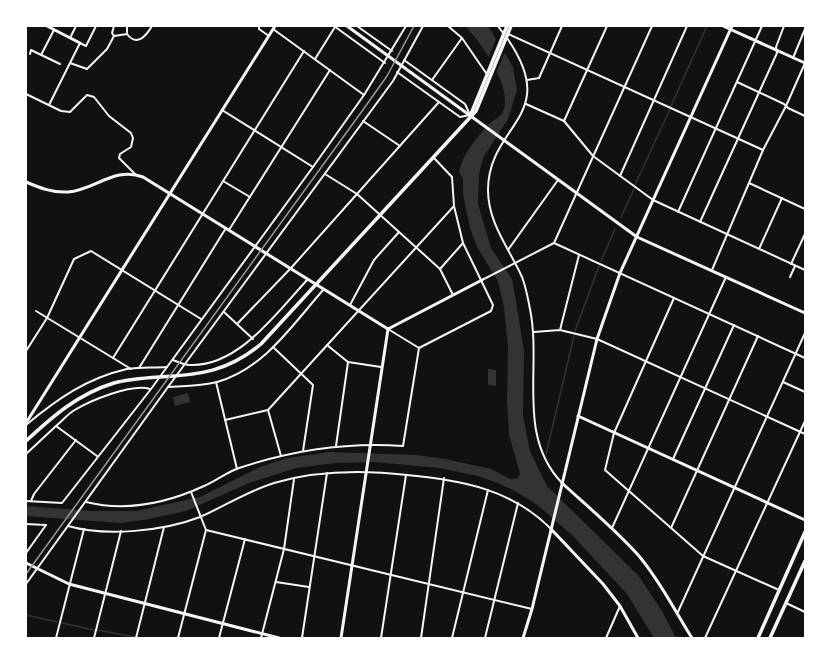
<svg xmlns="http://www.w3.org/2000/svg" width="831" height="664" font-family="Lora,serif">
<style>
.water{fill:#333}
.pier{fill:#111}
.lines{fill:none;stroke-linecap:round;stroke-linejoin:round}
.stream{stroke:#333;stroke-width:1.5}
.minor{stroke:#f5f5f5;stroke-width:2}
.tertiary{stroke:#f5f5f5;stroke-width:3}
.secondary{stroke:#f5f5f5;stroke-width:3}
.primary{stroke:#f5f5f5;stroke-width:3.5}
.trunk{stroke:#f5f5f5;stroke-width:3.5}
.rail{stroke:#9a9a9a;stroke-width:1.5}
</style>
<rect width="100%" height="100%" fill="#111"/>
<g class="water">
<path d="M 465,26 L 488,26 L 513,67 L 517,90 L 508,119 L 483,158 L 479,174 L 478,204 L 491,248 L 512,279 L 515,295 L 524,351 L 523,416 L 530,451 L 547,486 L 638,575 L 662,611 L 676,638 L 654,638 L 627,594 L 572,535 L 536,504 L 515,491 L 495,482 L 478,476 L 439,468 L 375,462 L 335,463 L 296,468 L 249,483 L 186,511 L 144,520 L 120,523 L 26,516 L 26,506 L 92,511 L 136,511 L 200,497 L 260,467 L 287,458 L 330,452 L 416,455 L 445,459 L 491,469 L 510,479 L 518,478 L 520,473 L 509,435 L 507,401 L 508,347 L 504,307 L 498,281 L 477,247 L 470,228 L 463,194 L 463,179 L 459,172 C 463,153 477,137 490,123 C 493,120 497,119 500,116 C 519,96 480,40 465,26 Z"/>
<path d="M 488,369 L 496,370 L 496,386 L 488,385 Z"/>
<path d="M 188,393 L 190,402 L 175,406 L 173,397 Z"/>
</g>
<path class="pier" d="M 497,36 L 506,49 L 496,73 L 488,59 Z"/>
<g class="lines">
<g class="stream">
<path d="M 671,106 L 707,26"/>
<path d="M 635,185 L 670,109"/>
<path d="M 621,217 L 634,189"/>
<path d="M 601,261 L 615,229"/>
<path d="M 575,331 L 599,266"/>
<path d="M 546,454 L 574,336"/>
<path d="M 26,615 L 57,622"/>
<path d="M 62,623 L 94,630"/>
<path d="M 97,630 L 135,637"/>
</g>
<g class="minor">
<path d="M 114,26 L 112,33 L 114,36 L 127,34"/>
<path d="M 127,26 L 127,34 C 137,47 146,36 152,26"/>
<path d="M 259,26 L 259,29 L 269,36"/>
<path d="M 334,26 L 385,63"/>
<path d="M 357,26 L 392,51"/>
<path d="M 448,26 L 462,38 L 486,73"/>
<path d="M 498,26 L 503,33"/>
<path d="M 273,29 L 364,95"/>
<path d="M 508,34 L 763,150"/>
<path d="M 70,38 L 76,26"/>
<path d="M 507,38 C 562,117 488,124 488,190 C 488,223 509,248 522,277 C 526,287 528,299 530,309 C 542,368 516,435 562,483"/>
<path d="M 30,54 L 31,50 L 60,64"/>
<path d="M 41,55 L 54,30"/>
<path d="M 793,58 L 805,29"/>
<path d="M 315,59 L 335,27"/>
<path d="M 70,63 L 87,69 L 107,49 L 114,36"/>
<path d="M 397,72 L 460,117 L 470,115 L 465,104 L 404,60"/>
<path d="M 432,80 L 462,38"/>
<path d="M 527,80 L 539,78 L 562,26"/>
<path d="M 737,82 L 784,104 L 788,108 L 805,116"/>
<path d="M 26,94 L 61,111 L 70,112 L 87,95 L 94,97 L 109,116 L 131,133 L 133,138 L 131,147 L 120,154 L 119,158 L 135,174"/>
<path d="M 526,104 L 564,121 L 593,156 L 653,200 L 805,270"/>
<path d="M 49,105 L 80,43 L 86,46 L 96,26"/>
<path d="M 222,110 L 313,167"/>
<path d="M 363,121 L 400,146"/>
<path d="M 564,121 L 607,26"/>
<path d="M 325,174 L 357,194 L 440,269 L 453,295"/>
<path d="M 620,176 L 687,26"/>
<path d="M 223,181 L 250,197"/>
<path d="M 749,183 L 805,209"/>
<path d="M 678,212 L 762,26"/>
<path d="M 700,222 L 777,53 L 776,47 L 784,26"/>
<path d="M 229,230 L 330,70"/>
<path d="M 554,243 L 805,358"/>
<path d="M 759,249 L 782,198"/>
<path d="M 508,250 L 558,180"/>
<path d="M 791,264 L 805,234"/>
<path d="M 440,269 L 463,243"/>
<path d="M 712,270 L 763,150 L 786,106 L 805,63"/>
<path d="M 790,277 L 795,266"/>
<path d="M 482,280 L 554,243 L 652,26"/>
<path d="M 674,298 L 614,433 L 605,470 L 703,556 L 779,590"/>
<path d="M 350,305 L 374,260 L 399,232"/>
<path d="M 36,311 L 131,369"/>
<path d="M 224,312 L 253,339"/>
<path d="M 237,324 L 291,268 L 439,102"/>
<path d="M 388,329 L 419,348"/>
<path d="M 560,330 L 579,255"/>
<path d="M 534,332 L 560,330 L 597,339 L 805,434"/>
<path d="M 327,345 L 348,362 L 381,367"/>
<path d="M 273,347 L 313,385 L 303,451"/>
<path d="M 419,348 L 491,311 L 493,305 L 463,243 L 454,206 L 452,177 L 434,158"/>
<path d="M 26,351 L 47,318 L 74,259 L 91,251 L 201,319"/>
<path d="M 113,358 L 304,51"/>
<path d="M 173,360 C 178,362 184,365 190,365 C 239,367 278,311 308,279"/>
<path d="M 139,368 L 226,228"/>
<path d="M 216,382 L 237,469"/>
<path d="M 783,382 L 805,392"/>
<path d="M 168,387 C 184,386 201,386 217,382 C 264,369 293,324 324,289"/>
<path d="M 268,410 L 281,456"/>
<path d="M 225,420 L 268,410 L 454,206"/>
<path d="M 26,425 C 57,399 87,378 127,369 C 140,367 154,368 167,367"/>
<path d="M 336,446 L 348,362"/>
<path d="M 26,454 L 56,426"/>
<path d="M 97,456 L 56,426 C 62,421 67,415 73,411 C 89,401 132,383 150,389"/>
<path d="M 673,459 L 734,325"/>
<path d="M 26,501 L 62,503 L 151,389 L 313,167 L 364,95 L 406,26"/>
<path d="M 31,501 L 34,494 L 76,440"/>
<path d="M 86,502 C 126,512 167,503 204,486 C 216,481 227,472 239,468 C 293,450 346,442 403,446 L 419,348"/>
<path d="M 26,524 L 46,525"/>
<path d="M 68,526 C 106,537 164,531 200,517 C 225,506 248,491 274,483 C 318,470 362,470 407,475 C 460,480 512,489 551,529"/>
<path d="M 612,528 L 726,277"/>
<path d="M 671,528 L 758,336"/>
<path d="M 206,530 L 532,609"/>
<path d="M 26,553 L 46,525"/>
<path d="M 276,582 L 309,587"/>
<path d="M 26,584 L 168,387 L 393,81 L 423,26"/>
<path d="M 786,603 L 805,612"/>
<path d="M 677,614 L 805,333"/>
<path d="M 56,638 L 84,529"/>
<path d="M 94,638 L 121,531"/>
<path d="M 136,638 L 164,527"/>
<path d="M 178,638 L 206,530 L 191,492"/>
<path d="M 219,638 L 245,539"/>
<path d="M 261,638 L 284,549 L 294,479"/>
<path d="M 302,638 L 327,473"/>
<path d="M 381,638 L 406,475"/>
<path d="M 421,638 L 444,478"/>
<path d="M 452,638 L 488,490"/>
<path d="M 485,638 L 518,503"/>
<path d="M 606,638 L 620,606"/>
<path d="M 705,638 L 805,421"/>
</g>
<g class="tertiary">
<path d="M 47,26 L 80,43"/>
<path d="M 723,26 L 805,63"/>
<path d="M 26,182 C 40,188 53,193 68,192 C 95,190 115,166 143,177 L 388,329"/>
<path d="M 388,329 L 482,280"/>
<path d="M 578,416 L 805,520"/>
<path d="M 26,423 L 275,26"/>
<path d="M 562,483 C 588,507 616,530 639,556 C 660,581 675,611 692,638"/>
<path d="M 551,529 L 603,584 L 620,606 L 638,638"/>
<path d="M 26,563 L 69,584 L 279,638"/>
<path d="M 341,638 L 388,329"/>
<path d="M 523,638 L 532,609 L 597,339 L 620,273 L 732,26"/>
</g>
<path class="secondary" d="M 347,26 L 637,237 L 805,313"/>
<g class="primary">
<path d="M 758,638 L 805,532"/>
<path d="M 770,638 L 805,561"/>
</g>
<g class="trunk">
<path d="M 471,114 L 507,26"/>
<path d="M 26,441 C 53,416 78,394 114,383 C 129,379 144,378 159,377 C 200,375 229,371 261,344 L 476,111 L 511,26"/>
</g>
<path class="rail" d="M 26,574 L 365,107 L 387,76 L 414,26"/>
</g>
<rect width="831" height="664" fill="none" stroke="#ffffff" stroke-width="54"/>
</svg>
